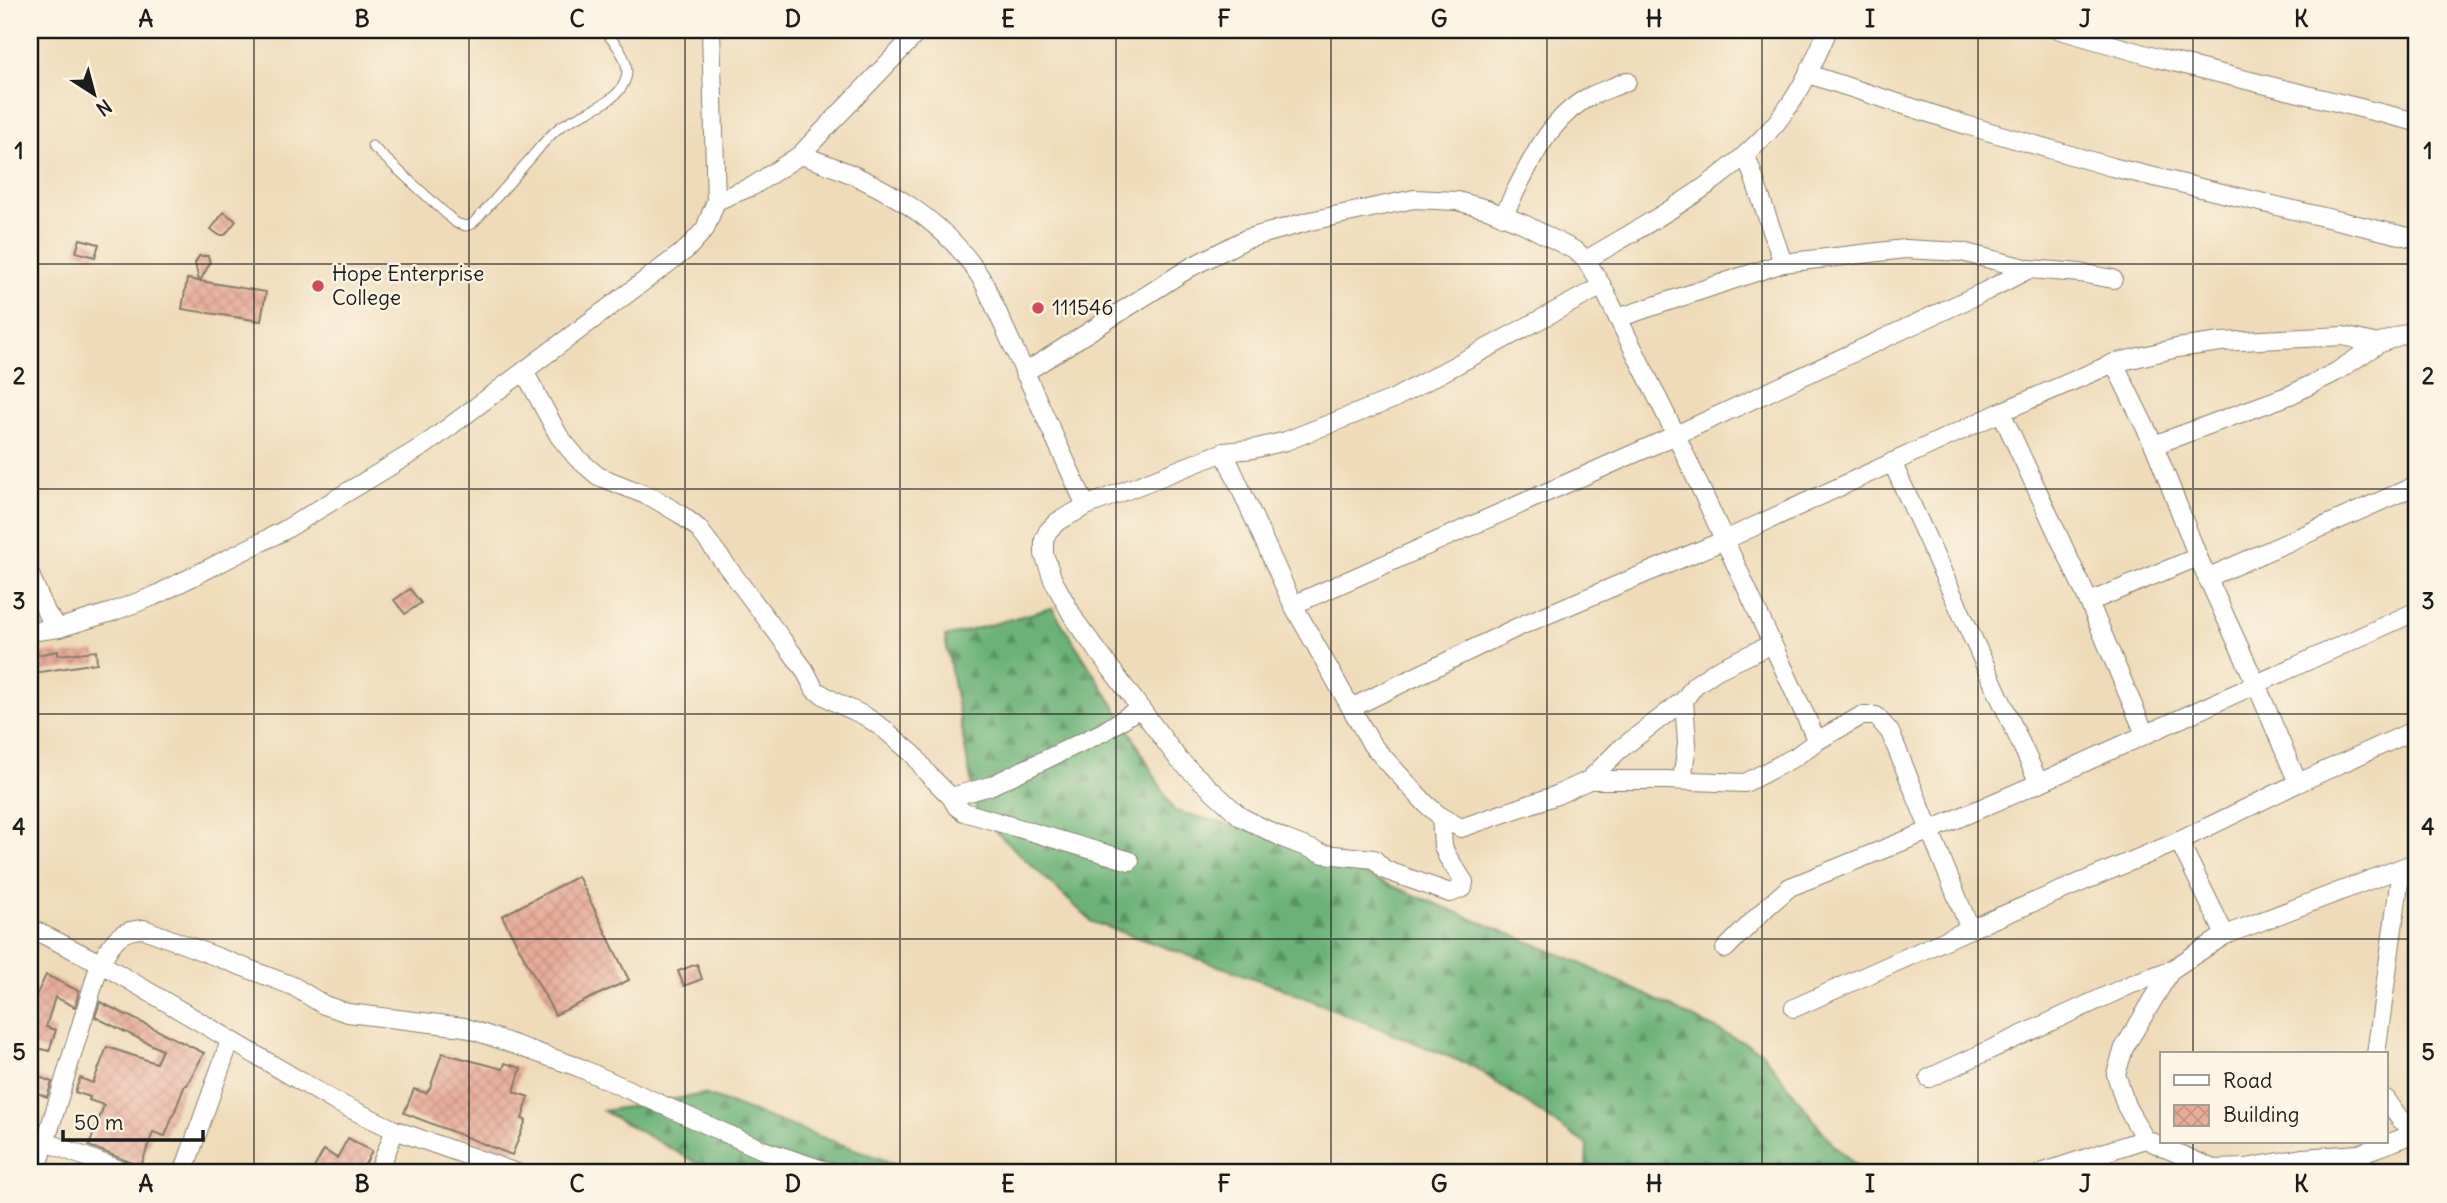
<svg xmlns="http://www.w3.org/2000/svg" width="2447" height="1203" font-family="Delius,sans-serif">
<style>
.forest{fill:url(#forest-firs);stroke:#44674a;stroke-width:2}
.building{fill:url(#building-cross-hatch)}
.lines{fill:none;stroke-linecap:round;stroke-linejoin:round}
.lane-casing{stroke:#867c6b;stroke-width:11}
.street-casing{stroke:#867c6b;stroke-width:20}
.lane{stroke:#fff;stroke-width:9}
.street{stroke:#fff;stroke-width:18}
.grid{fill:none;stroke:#1c1c1c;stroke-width:2;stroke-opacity:0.55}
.poi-dot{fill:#d1495b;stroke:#fcf5e5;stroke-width:2.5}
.labels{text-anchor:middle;stroke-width:5;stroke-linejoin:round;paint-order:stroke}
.poi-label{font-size:21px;fill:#1c1c1c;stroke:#fcf5e5;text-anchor:start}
.neatline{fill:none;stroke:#1c1c1c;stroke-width:2.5}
.grid-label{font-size:23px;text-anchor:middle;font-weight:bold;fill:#1c1c1c}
</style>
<defs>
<pattern id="forest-firs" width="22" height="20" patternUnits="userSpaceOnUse" patternTransform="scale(1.75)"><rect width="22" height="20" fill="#6cb278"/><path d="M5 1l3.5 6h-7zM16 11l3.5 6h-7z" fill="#589062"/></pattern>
<pattern id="building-cross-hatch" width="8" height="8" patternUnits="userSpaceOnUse" patternTransform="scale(1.75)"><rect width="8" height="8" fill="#e8ac9a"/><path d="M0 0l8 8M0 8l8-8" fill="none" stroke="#c69384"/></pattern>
</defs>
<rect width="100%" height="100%" fill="#fcf5e5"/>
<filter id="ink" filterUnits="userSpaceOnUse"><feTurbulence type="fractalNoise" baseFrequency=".0143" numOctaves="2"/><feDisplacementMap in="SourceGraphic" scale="14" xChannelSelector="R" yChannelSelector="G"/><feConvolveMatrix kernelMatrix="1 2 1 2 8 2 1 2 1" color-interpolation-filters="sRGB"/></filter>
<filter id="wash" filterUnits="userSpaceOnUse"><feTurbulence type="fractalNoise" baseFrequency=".00686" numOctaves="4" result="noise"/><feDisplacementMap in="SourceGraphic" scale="28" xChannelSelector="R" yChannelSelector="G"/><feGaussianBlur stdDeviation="1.57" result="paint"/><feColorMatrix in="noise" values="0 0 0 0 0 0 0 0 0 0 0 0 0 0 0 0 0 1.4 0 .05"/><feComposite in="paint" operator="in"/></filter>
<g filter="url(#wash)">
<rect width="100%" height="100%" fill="#efdbba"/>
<g class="forest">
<path d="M 1052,608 L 1124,721 L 1174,811 L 1262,833 L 1576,961 L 1761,1051 L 1832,1143 L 1864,1173 L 1586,1173 L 1587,1145 L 1474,1067 L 1279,987 L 1092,922 L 977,814 L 945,637 Z"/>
<path d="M 704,1094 L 920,1173 L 715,1173 L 603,1111 Z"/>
</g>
<g id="blocks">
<g class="building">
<path d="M 224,212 L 236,221 L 225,235 L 219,235 L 211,229 Z"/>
<path d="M 80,239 L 99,244 L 95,257 L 76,252 Z"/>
<path d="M 199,256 L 208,256 L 210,263 L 200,281 L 266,292 L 261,321 L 182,309 L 187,279 L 199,281 L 195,263 Z"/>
<path d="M 410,589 L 421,603 L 405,614 L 394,600 Z"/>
<path d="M 58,651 L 58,655 L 96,651 L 97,663 L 34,673 L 31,656 Z"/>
<path d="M 578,876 L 629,980 L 555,1015 L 502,916 Z"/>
<path d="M 697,964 L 702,979 L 684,986 L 678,971 Z"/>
<path d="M 46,975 L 79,991 L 75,1007 L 55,997 L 46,1027 L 56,1030 L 49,1051 L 30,1046 L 30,1008 Z"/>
<path d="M 100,1002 L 204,1053 L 187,1085 L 185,1085 L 165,1136 L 153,1132 L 139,1172 L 133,1163 L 89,1146 L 104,1105 L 89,1100 L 90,1097 L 75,1092 L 80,1078 L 93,1083 L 107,1047 L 156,1063 L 162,1050 L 95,1017 Z"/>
<path d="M 442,1053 L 503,1069 L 505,1063 L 521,1068 L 514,1092 L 529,1097 L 522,1119 L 526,1120 L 512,1155 L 404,1113 L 414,1089 L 426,1093 L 430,1088 Z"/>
<path d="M 30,1073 L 52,1082 L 47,1097 L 30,1090 Z"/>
<path d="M 348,1138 L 372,1151 L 362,1170 L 357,1167 L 356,1169 L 363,1173 L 311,1173 L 324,1150 L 337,1158 Z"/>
</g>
</g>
</g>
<g filter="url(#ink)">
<use href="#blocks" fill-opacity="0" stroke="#867c6b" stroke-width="2"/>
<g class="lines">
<defs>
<g id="lane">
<path d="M 96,31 L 100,30"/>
<path d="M 372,146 L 456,223 L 466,226 L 472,224 C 493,203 511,180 530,159 C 539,148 548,136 560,127 C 579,113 616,105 625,81 C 633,62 615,42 603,30"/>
</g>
<g id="street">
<path d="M 2060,30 L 2161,59 L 2417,122"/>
<path d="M 1808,74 L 1966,125 L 2112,167 L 2417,239"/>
<path d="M 800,155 C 872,178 944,215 984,283 L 1086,506"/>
<path d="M 1746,155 L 1783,263"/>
<path d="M 716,201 L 753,186 L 800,155 L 916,34 L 923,30"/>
<path d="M 1503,216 C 1524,176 1543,126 1582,101 C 1596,92 1613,88 1627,81"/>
<path d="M 1586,260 C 1653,220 1740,175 1786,110 C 1804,86 1816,57 1828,30"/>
<path d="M 1618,318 L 1783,263 L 1905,249 L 1962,252 L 2029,269 L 2080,273 L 2113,279"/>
<path d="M 2114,363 L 2154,445 L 2198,557 L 2256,684 L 2298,783"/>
<path d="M 524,371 L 559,436 L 577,458 L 598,476 L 653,498 L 680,514 L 698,528 L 775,630 L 804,669 L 815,690 L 837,703 L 865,716 L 884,729 L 914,755 L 927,773 L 951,797 L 957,807 L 964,812 L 1130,861"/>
<path d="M 1024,373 L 1191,267 L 1246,239 L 1310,221 L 1414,199 L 1457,201 L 1487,209 L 1524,224 L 1576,251 L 1586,260 L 1602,286 L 1676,435 L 1817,741"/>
<path d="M 2001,412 L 2089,602 L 2145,734"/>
<path d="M 2154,445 L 2290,395 L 2336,372 L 2378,344 L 2417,329"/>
<path d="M 1224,452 L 1293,605 L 1372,745 L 1426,804 L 1441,817 L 1461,828 L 1557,795 L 1589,780 L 1665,780 L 1745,783 L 1795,757 L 1817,741 L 1861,716 L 1876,716 L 1890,732 L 1970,929"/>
<path d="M 1892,462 L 2039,783"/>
<path d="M 30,575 L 47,614 L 59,628"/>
<path d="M 2207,578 L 2417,485"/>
<path d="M 2089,602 L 2198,557"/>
<path d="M 1293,605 L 1676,435 L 1986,291 L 2029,269"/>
<path d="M 30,632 L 59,628 L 112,612 L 154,596 L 283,531 L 425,445 L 687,249 L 705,229 L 716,201 L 711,30"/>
<path d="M 1351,708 L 1520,626 L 1725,540 L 2001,412 L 2114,363 L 2177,348 L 2221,342 L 2343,336 L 2378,344"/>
<path d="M 1589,780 L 1619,750 L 1684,700 L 1695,685 L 1717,670 L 1772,644"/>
<path d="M 1682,780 L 1687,744 L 1684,700"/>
<path d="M 951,797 L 990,786 L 1103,732 L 1140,708"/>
<path d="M 1441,817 L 1443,846 L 1447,856 L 1464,882 L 1463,888 L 1450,893 L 1385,870 L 1374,859 L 1324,854 L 1285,839 L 1241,817 L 1179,760 L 1076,622 L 1053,580 L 1044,554 L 1044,540 L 1048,531 L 1057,522 L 1086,506 L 1224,452 L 1253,449 L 1286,441 L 1393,399 L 1602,286"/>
<path d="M 2179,841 L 2225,935"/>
<path d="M 30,928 L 100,963 L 334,1101 L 395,1130 L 517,1173"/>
<path d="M 1725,949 L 1768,906 L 1790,887 L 1931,830 L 2039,783 L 2417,611"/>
<path d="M 2171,970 L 2124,1048 L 2116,1074 L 2126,1106 L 2145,1139 L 2213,1169 L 2246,1168 L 2302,1158 L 2359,1154 L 2417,1133"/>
<path d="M 1794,1008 L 1970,929 L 2179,841 L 2298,783 L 2417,729"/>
<path d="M 2376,1054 L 2401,869"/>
<path d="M 1929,1078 L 2132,984 L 2171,970 L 2225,935 L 2417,862"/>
<path d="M 2386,1099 L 2400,1119 L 2417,1133"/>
<path d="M 46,1142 L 128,1173"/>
<path d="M 2359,1154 L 2366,1173"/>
<path d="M 36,1173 L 100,963 C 113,942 117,930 144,929 L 293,986 L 324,1005 L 348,1013 L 464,1027 L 578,1067 L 763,1150 L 832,1173"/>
<path d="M 183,1173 L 230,1041"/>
<path d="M 378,1173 L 395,1130"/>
<path d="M 2041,1173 L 2145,1139"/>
</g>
</defs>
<use href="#lane" class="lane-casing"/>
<use href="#street" class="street-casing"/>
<use href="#lane" class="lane"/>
<use href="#street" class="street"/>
</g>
</g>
<path class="grid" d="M 254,30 L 254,1173M 469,30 L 469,1173M 685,30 L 685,1173M 900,30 L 900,1173M 1116,30 L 1116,1173M 1331,30 L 1331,1173M 1547,30 L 1547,1173M 1762,30 L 1762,1173M 1978,30 L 1978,1173M 2193,30 L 2193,1054M 30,264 L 2417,264M 30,489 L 2417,489M 30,714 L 2417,714M 30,939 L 2417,939M 2193,1142 L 2193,1173"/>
<g class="poi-dot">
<circle cx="318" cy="286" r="7"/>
<circle cx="1038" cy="308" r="7"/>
</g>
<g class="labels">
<g class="poi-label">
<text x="332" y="281">Hope Enterprise<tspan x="332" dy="24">College</tspan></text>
<text x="1052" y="315">111546</text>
</g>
</g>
<rect width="2447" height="1203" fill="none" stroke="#fcf5e5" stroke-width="77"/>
<rect x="2160" y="1052" width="228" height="91" fill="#fcf5e5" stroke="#a29e95" stroke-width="2"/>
<rect x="2174" y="1075" width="35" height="10" fill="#ffffff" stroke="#a29e95" stroke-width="2"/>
<text x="2223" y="1088" font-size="21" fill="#1c1c1c">Road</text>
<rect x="2174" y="1105" width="35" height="21" fill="url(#building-cross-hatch)" stroke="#a29e95" stroke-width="2"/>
<text x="2223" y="1122" font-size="21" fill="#1c1c1c">Building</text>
<g transform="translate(94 94) rotate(144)" stroke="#fcf5e5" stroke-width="5" paint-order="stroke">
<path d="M0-5L12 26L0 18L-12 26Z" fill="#1c1c1c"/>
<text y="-10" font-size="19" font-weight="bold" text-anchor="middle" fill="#1c1c1c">N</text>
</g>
<path d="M63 1130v10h140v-10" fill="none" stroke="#1c1c1c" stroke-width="3.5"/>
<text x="74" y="1130" font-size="21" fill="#1c1c1c" stroke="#fcf5e5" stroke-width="5" paint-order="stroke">50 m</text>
<rect x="38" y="38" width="2370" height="1126" class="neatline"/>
<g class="grid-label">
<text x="146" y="27">A</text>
<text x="362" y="27">B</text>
<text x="577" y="27">C</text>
<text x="793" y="27">D</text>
<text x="1008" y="27">E</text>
<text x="1224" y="27">F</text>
<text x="1439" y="27">G</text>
<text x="1654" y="27">H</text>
<text x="1870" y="27">I</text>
<text x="2085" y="27">J</text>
<text x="2301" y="27">K</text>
<text x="19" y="159">1</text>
<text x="2428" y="159">1</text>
<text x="19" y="384">2</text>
<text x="2428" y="384">2</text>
<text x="19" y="609">3</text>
<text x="2428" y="609">3</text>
<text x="19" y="835">4</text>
<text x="2428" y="835">4</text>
<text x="19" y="1060">5</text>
<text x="2428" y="1060">5</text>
<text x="146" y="1192">A</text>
<text x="362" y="1192">B</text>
<text x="577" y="1192">C</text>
<text x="793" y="1192">D</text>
<text x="1008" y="1192">E</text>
<text x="1224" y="1192">F</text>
<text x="1439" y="1192">G</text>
<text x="1654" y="1192">H</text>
<text x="1870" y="1192">I</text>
<text x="2085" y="1192">J</text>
<text x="2301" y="1192">K</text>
</g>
</svg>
